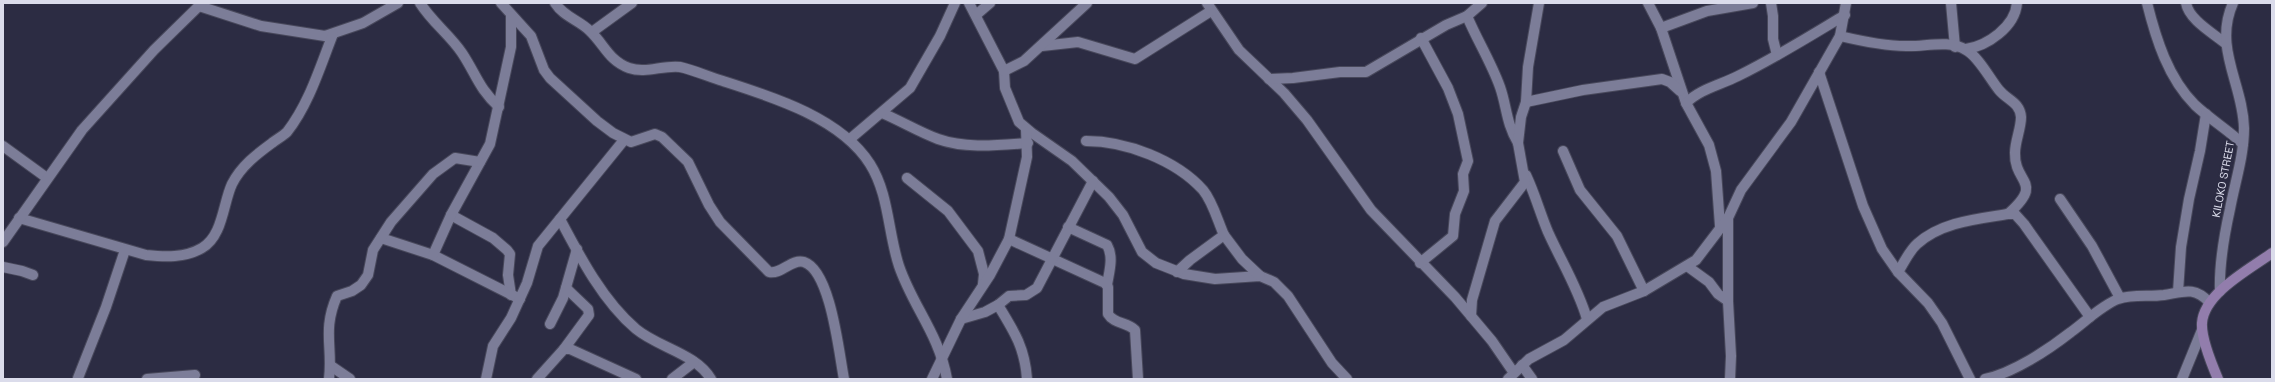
<svg xmlns="http://www.w3.org/2000/svg" width="2275" height="382" font-family="'Space Grotesk',sans-serif">
<style>
.lines{fill:none;stroke-linecap:round;stroke-linejoin:round}
.street-casing{stroke:#48485b;stroke-width:12}
.secondary-casing{stroke:#48485b;stroke-width:12}
.street{stroke:#7c7d98;stroke-width:10}
.secondary{stroke:#927dac;stroke-width:10}
.labels{text-anchor:middle;stroke-width:4;stroke-linejoin:round;paint-order:stroke}
.street-label{font-size:11px;fill:#dbdceb;stroke:#2c2c43}
</style>
<rect width="100%" height="100%" fill="#2c2c43"/>
<g class="lines">
<defs>
<g id="street">
<path d="M 420,3 C 432,22 450,35 462,53 C 476,74 479,89 499,107"/>
<path d="M 501,3 L 531,36 L 544,70 L 550,78 L 597,121 L 613,133 L 631,142 L 655,134 L 662,137 L 688,162 L 709,205 L 720,222 L 769,272 C 781,275 792,258 804,262 C 831,271 839,354 844,379"/>
<path d="M 555,3 C 564,17 579,20 590,31 C 604,44 609,61 629,68 C 646,74 662,65 680,67 C 694,70 709,77 723,81 C 773,97 841,118 870,164 C 889,194 888,233 899,266 C 913,307 939,334 947,379"/>
<path d="M 969,3 L 1004,71 L 1005,88 L 1019,122 L 1032,133 L 1072,161 L 1109,197 L 1123,215 L 1142,252 L 1156,263 L 1184,274 L 1215,279 L 1260,276 L 1274,282 L 1288,296 L 1332,363 L 1347,379"/>
<path d="M 1207,3 L 1239,50 L 1284,93 L 1307,120 L 1371,210 L 1455,297 L 1492,341 L 1514,373"/>
<path d="M 1648,3 L 1661,28 L 1686,103 L 1709,145 L 1716,171 L 1720,226"/>
<path d="M 1771,3 L 1773,16 L 1773,39 L 1777,55"/>
<path d="M 1951,3 L 1955,47"/>
<path d="M 2147,3 C 2156,39 2168,78 2195,105 C 2210,119 2228,130 2243,144"/>
<path d="M 2186,3 C 2189,20 2213,33 2226,44"/>
<path d="M 199,6 L 261,26 L 325,36 L 363,23 L 398,3"/>
<path d="M 976,15 L 990,3"/>
<path d="M 1467,16 C 1477,40 1491,62 1500,87 C 1507,107 1506,123 1518,143"/>
<path d="M 1661,28 L 1707,11 L 1753,3"/>
<path d="M 592,32 L 632,3"/>
<path d="M 1840,36 C 1861,41 1884,46 1906,46 C 1924,47 1949,39 1966,50 C 1978,56 1990,79 1999,90 C 2007,100 2020,102 2021,117 C 2021,129 2015,141 2015,153 C 2014,184 2045,181 2008,214"/>
<path d="M 1042,46 L 1078,42 L 1135,59 L 1211,11"/>
<path d="M 1966,49 C 1987,46 2015,27 2017,3"/>
<path d="M 1004,71 L 1024,61 L 1087,3"/>
<path d="M 1819,72 L 1863,206 L 1882,249 L 1898,272 L 1928,303 L 1942,323 L 1970,379"/>
<path d="M 1269,79 L 1293,78 L 1340,72 L 1366,72 L 1446,25 L 1467,16 L 1482,3"/>
<path d="M 1526,102 L 1583,90 L 1662,79 L 1670,82 L 1680,91"/>
<path d="M 1686,103 C 1700,89 1720,85 1738,76 C 1775,58 1810,36 1845,15"/>
<path d="M 882,113 C 901,121 919,132 938,139 C 966,149 999,145 1028,143"/>
<path d="M 850,139 L 910,88 L 940,36 L 955,3"/>
<path d="M 1086,141 C 1126,141 1176,160 1203,190 C 1213,202 1218,222 1224,235 L 1190,260 L 1177,272"/>
<path d="M 3,146 L 47,178"/>
<path d="M 1563,151 L 1580,190 L 1617,236 L 1644,291"/>
<path d="M 1526,175 C 1535,194 1540,213 1548,232 C 1561,261 1578,288 1587,319"/>
<path d="M 907,178 L 948,211 L 978,251 L 984,274 L 983,284"/>
<path d="M 2060,199 L 2092,246 L 2120,298"/>
<path d="M 451,215 L 493,238 L 507,250 L 510,254 L 508,275 L 511,295"/>
<path d="M 19,218 L 146,255 C 165,257 185,258 202,248 C 223,236 223,203 232,184 C 241,166 257,154 272,143 C 277,139 283,136 287,132 C 309,104 320,67 333,34"/>
<path d="M 560,219 C 580,257 603,301 636,329 C 659,348 695,353 711,379"/>
<path d="M 1068,227 L 1107,245 C 1114,257 1109,272 1107,285"/>
<path d="M 1224,235 L 1242,259 L 1260,276"/>
<path d="M 381,238 L 433,255 L 520,299"/>
<path d="M 1009,239 L 1105,283 L 1108,287 L 1108,314 C 1114,324 1127,322 1135,330 L 1138,379"/>
<path d="M 3,242 L 82,130 L 154,50 L 202,3"/>
<path d="M 433,255 L 451,215 L 490,144 L 511,47 L 511,16"/>
<path d="M 1420,263 L 1453,236 L 1455,214 L 1464,191 L 1463,174 L 1468,161 L 1458,114 L 1448,88 L 1421,38"/>
<path d="M 1687,266 L 1709,282 L 1718,294 L 1728,301"/>
<path d="M 3,267 L 22,271 L 33,275"/>
<path d="M 1898,272 C 1904,263 1909,251 1917,244 C 1941,222 1977,219 2008,214 L 2015,214 L 2024,224 L 2090,317"/>
<path d="M 2220,291 C 2219,264 2224,236 2230,209 C 2235,182 2244,156 2244,128 C 2243,84 2213,48 2233,3"/>
<path d="M 2178,292 L 2181,247 L 2189,199 L 2200,151 L 2206,114"/>
<path d="M 998,305 C 1014,331 1025,348 1027,379"/>
<path d="M 1471,316 L 1472,300 L 1495,221 L 1525,182 L 1518,143 L 1521,117 L 1526,102 L 1528,67 L 1539,3"/>
<path d="M 961,319 L 985,312 L 998,305 L 1009,296 L 1026,295 L 1037,288 L 1093,181"/>
<path d="M 550,324 L 563,298 L 577,249"/>
<path d="M 564,349 L 589,315 L 588,309 L 566,288"/>
<path d="M 1522,365 L 1532,379"/>
<path d="M 331,366 L 350,379"/>
<path d="M 78,378 L 106,307 L 125,250"/>
<path d="M 147,379 L 195,375"/>
<path d="M 329,379 C 333,347 322,330 337,296 L 352,291 L 361,285 L 368,275 L 373,250 L 391,222 L 433,174 L 455,158 L 480,162"/>
<path d="M 486,379 L 493,346 L 511,318 L 527,283 L 538,246 L 624,140"/>
<path d="M 537,379 L 564,349 L 570,349 L 636,379"/>
<path d="M 672,379 L 694,362"/>
<path d="M 932,379 L 961,319 L 990,275 L 1009,239 L 1027,157 L 1026,129"/>
<path d="M 1508,379 L 1529,359 L 1564,340 L 1603,307 L 1644,291 L 1696,260 L 1728,218"/>
<path d="M 1730,379 L 1731,356 L 1728,301 L 1728,218 L 1741,190 L 1791,122 L 1840,36 L 1846,3"/>
<path d="M 1985,379 C 2013,373 2048,350 2071,332 C 2086,321 2101,306 2118,299 C 2132,294 2149,297 2164,295 C 2183,292 2194,286 2209,302"/>
<path d="M 2182,379 L 2202,330"/>
</g>
<path id="secondary" d="M 2218,379 C 2212,365 2201,338 2202,323 C 2204,293 2250,269 2272,253"/>
</defs>
<use href="#street" class="street-casing"/>
<use href="#secondary" class="secondary-casing"/>
<use href="#street" class="street"/>
<use href="#secondary" class="secondary"/>
</g>
<g class="labels">
<g class="street-label">
<text transform="translate(2223 179) rotate(-79)" y="4">KILOKO STREET</text>
</g>
</g>
<rect width="2275" height="382" fill="none" stroke="#dbdceb" stroke-width="8"/>
</svg>
